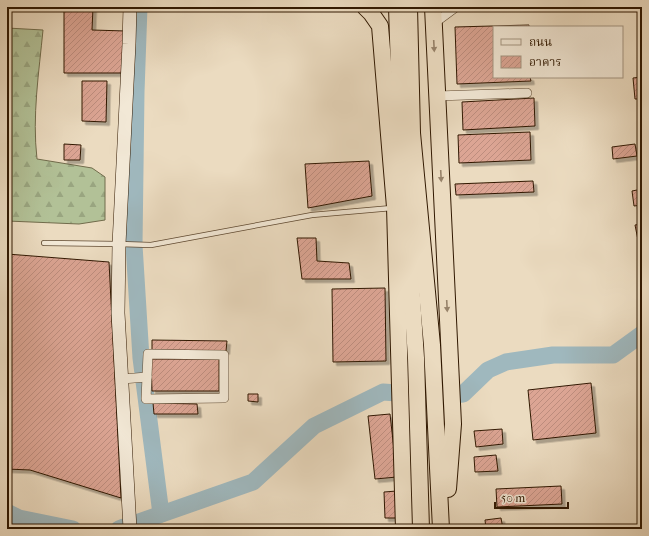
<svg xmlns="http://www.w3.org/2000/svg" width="649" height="536" font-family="'IM FELL French Canon','Noto Serif Thai',serif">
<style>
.forest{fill:url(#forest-firs);stroke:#716c4c}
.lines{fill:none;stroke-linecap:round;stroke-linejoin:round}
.river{stroke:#9fb8be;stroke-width:17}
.building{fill:url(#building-hatch);stroke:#301801;filter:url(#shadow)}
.lane-casing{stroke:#5f4931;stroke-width:6}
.street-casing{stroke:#5f4931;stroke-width:10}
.secondary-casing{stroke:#301801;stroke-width:14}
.highway-casing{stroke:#301801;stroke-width:18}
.lane{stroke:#f2e8d6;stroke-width:4.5}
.street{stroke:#f2e8d6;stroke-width:9}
.secondary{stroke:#f2e8d6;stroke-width:13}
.highway{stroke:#ebdbc0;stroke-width:16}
.oneway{fill:#97836a}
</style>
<defs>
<pattern id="forest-firs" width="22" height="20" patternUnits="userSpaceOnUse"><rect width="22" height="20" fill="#b2c197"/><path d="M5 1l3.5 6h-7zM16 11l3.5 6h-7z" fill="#99a580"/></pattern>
<pattern id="building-hatch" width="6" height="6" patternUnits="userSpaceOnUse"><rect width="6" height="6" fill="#dca594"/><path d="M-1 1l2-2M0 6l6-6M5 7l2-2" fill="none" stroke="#bd8d7e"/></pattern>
<filter id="shadow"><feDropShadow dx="3.5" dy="3.5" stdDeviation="0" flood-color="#0004"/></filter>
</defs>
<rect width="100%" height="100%" fill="#ebdbc0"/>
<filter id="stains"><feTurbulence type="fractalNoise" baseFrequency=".005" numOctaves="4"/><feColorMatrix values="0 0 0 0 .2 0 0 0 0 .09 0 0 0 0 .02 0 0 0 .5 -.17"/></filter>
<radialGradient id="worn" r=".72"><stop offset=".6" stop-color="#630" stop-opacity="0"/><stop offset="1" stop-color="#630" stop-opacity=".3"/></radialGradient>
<path class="forest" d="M 7,28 L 43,30 C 39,72 32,116 37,159 L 92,168 L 105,177 L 105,220 L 79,224 L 7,221 Z"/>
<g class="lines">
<g class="river">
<path d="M 139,7 L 136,92 L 134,245 L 141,358 L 161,514"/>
<path d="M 442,396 L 463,394 L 488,370 L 506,362 L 553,355 L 613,355 L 642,334"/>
<path d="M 7,512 L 19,518 L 73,529"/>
<path d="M 136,523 L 253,482 L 314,426 L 383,392 L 411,394"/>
<path d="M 119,529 L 124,527"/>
</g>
</g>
<g class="building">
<path d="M 64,7 L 93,7 L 92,30 L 126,31 L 125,73 L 64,73 Z"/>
<path d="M 529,25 L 529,27 L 494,27 L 494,77 L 530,77 L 531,81 L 457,84 L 455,27 Z"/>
<path d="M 642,77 L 642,99 L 635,99 L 633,78 Z"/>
<path d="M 82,81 L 107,81 L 106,122 L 82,121 Z"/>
<path d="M 534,98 L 535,126 L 463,130 L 462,102 Z"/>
<path d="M 530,132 L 531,160 L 459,163 L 458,135 Z"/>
<path d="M 64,144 L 81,145 L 80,160 L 64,160 Z"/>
<path d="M 635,144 L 637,156 L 613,159 L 612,147 Z"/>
<path d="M 369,161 L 372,196 L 308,208 L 305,164 Z"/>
<path d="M 533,181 L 534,192 L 456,195 L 455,184 Z"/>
<path d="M 642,189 L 642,205 L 634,206 L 632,191 Z"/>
<path d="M 642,224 L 642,239 L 638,240 L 635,225 Z"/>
<path d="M 297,238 L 316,238 L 317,261 L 349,263 L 351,279 L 302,279 Z"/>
<path d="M 7,254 L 109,262 L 121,498 L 30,470 L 7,469 Z"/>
<path d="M 385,288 L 386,361 L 333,362 L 332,289 Z"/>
<path d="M 152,340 L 227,341 L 226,351 L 152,350 Z"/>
<path d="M 151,359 L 219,359 L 219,391 L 152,391 Z"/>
<path d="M 591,383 L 596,433 L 533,440 L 528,390 Z"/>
<path d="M 248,394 L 258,394 L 258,402 L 248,401 Z"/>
<path d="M 153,403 L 197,404 L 198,414 L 154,414 Z"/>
<path d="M 390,414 L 397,477 L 375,479 L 368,416 Z"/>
<path d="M 502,429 L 503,444 L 476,447 L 474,431 Z"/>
<path d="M 496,455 L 498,471 L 475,472 L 474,457 Z"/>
<path d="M 561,486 L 562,504 L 497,507 L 496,489 Z"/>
<path d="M 397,491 L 399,518 L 385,518 L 384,492 Z"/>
<path d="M 501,518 L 503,529 L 486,529 L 485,520 Z"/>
</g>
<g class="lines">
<defs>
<path id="lane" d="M 44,243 L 119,244 L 151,245 L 312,215 L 392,208"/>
<g id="street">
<path d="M 433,24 L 456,7"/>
<path d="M 437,96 L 527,93"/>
<path d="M 148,354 L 224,355 L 224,398 L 146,399 Z"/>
<path d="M 122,379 L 147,377"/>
</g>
<path id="secondary" d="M 130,7 L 129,44 L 119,244 L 118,313 L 130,529"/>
<g id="highway">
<path d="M 365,7 L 371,13 L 380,26 L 395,207 L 404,529"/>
<path d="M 397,7 L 401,133 L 416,358 L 421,529"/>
<path d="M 409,7 L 412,133 L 432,345 L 441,529"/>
<path d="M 433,7 L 453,424 L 448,489"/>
</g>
</defs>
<use href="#lane" class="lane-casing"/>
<use href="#street" class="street-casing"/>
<use href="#secondary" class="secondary-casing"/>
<use href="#highway" class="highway-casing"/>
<use href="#lane" class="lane"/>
<use href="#street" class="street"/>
<use href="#secondary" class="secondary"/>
<use href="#highway" class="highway"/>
</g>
<defs><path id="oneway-solid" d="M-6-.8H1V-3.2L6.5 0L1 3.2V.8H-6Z"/></defs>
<g class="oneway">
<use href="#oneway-solid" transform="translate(434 46) rotate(87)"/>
<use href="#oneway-solid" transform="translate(441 176) rotate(87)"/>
<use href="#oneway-solid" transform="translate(447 306) rotate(87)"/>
</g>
<rect width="649" height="536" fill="none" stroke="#ebdbc0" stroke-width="24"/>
<rect x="8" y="8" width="633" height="520" fill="none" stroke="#301801" stroke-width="2"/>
<rect x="12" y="12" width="625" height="512" fill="none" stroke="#301801"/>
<rect x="493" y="26" width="130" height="52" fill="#f2e8d6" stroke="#a49581"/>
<rect x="501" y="39" width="20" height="6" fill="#f2e8d6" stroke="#a49581"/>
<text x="529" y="46" font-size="12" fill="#301801">ถนน</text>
<rect x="501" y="56" width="20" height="12" fill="url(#building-hatch)" stroke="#a49581"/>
<text x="529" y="66" font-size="12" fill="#301801">อาคาร</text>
<path d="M495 502v6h73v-6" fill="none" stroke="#301801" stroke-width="2"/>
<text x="501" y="502" font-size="12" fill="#301801" stroke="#f2e8d6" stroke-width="3" paint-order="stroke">50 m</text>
<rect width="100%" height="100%" filter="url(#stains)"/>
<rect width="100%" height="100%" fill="url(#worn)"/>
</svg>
